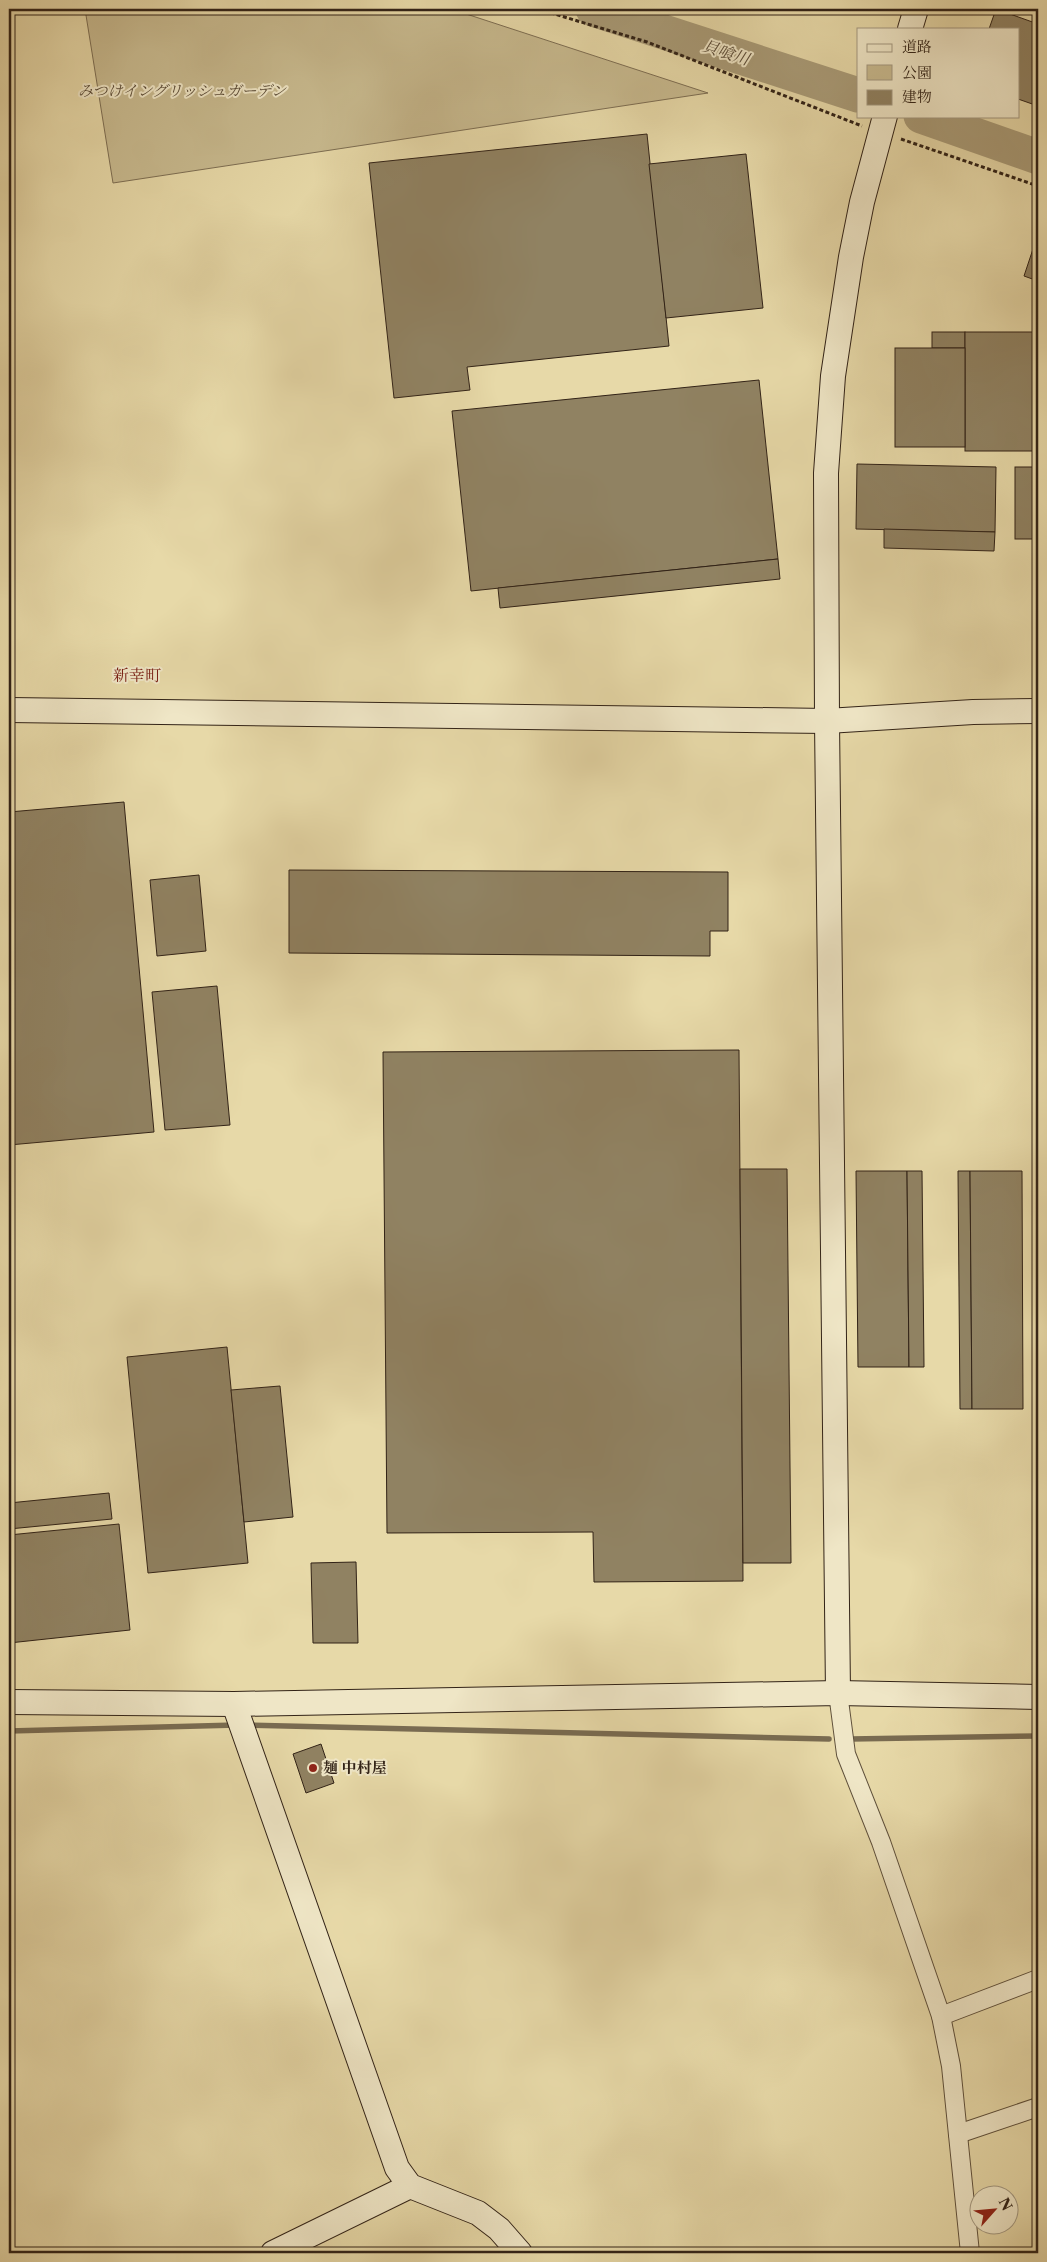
<svg xmlns="http://www.w3.org/2000/svg" width="1047" height="2262" font-family="'Libre Caslon Text','Noto Serif JP',serif">
<style>
.green{fill:#c8ba8f;stroke:#7d6e53}
.lines{fill:none;stroke-linecap:round;stroke-linejoin:round}
.stream{stroke:#796b51;stroke-width:5.5}
.river{stroke:#a99b77;stroke-width:35}
.building{fill:#908262;stroke:#322317}
.street-casing{stroke:#5f503b;stroke-width:20}
.secondary-casing{stroke:#322317;stroke-width:26}
.path{stroke:#322317;stroke-width:3;stroke-dasharray:4 2.5;stroke-linecap:butt}
.street{stroke:#efe6c6;stroke-width:18}
.secondary{stroke:#efe6c6;stroke-width:24}
.poi-dot{fill:#8f2418;stroke:#efe6c6;stroke-width:2}
.labels{text-anchor:middle;stroke-width:4;stroke-linejoin:round;paint-order:stroke}
.park-label{font-size:15px;font-style:italic;fill:#584935;stroke:#efe6c6}
.poi-label{font-size:15px;font-weight:bold;fill:#322317;stroke:#efe6c6;text-anchor:start}
.water-label{font-size:16px;font-style:italic;fill:#5c4d39;stroke:#efe6c6}
.neighbourhood-label{font-size:16px;fill:#7a1f14;stroke:#efe6c6}
</style>
<rect width="100%" height="100%" fill="#e7d9a8"/>
<filter id="stains"><feTurbulence type="fractalNoise" baseFrequency=".004" numOctaves="4"/><feColorMatrix values="0 0 0 0 .2 0 0 0 0 .09 0 0 0 0 .02 0 0 0 .5 -.17"/></filter>
<radialGradient id="worn" r=".72"><stop offset=".6" stop-color="#630" stop-opacity="0"/><stop offset="1" stop-color="#630" stop-opacity=".3"/></radialGradient>
<path class="green" d="M 85,9 L 451,9 L 708,93 L 113,183 Z"/>
<g class="lines">
<g class="stream">
<path d="M 248,1725 L 829,1739"/>
<path d="M 9,1731 L 237,1725"/>
<path d="M 851,1739 L 1038,1736"/>
</g>
<g class="river">
<path d="M 593,9 L 858,95"/>
<path d="M 921,116 L 1038,157"/>
</g>
</g>
<g class="building">
<path d="M 996,9 L 1038,24 L 1038,106 L 1018,99 L 1018,29 L 989,29 Z"/>
<path d="M 647,134 L 669,346 L 467,367 L 470,390 L 394,398 L 369,163 Z"/>
<path d="M 746,154 L 763,308 L 666,318 L 649,164 Z"/>
<path d="M 1038,234 L 1038,281 L 1024,276 Z"/>
<rect x="932" y="332" width="33" height="16"/>
<rect x="965" y="332" width="73" height="119"/>
<rect x="895" y="348" width="70" height="99"/>
<path d="M 759,380 L 778,559 L 471,591 L 452,411 Z"/>
<path d="M 857,464 L 996,467 L 995,532 L 856,529 Z"/>
<rect x="1015" y="467" width="23" height="72"/>
<path d="M 884,529 L 995,532 L 994,551 L 884,548 Z"/>
<path d="M 778,559 L 780,579 L 500,608 L 498,588 Z"/>
<path d="M 124,802 L 154,1132 L 9,1145 L 9,812 Z"/>
<path d="M 289,870 L 728,872 L 728,931 L 710,931 L 710,956 L 289,953 Z"/>
<path d="M 199,875 L 206,951 L 157,956 L 150,880 Z"/>
<path d="M 217,986 L 230,1125 L 165,1130 L 152,992 Z"/>
<path d="M 739,1050 L 743,1581 L 594,1582 L 593,1532 L 387,1533 L 383,1052 Z"/>
<path d="M 740,1169 L 787,1169 L 791,1563 L 743,1563 Z"/>
<path d="M 856,1171 L 907,1171 L 909,1367 L 858,1367 Z"/>
<path d="M 907,1171 L 922,1171 L 924,1367 L 909,1367 Z"/>
<path d="M 958,1171 L 970,1171 L 972,1409 L 960,1409 Z"/>
<path d="M 970,1171 L 1022,1171 L 1023,1409 L 972,1409 Z"/>
<path d="M 227,1347 L 248,1563 L 148,1573 L 127,1357 Z"/>
<path d="M 280,1386 L 293,1517 L 244,1522 L 231,1390 Z"/>
<path d="M 109,1493 L 112,1519 L 9,1529 L 9,1503 Z"/>
<path d="M 119,1524 L 130,1630 L 9,1643 L 9,1535 Z"/>
<path d="M 356,1562 L 358,1643 L 313,1643 L 311,1563 Z"/>
<path d="M 321,1744 L 334,1783 L 306,1793 L 293,1754 Z"/>
</g>
<g class="lines">
<defs>
<g id="street">
<path d="M 838,1693 L 846,1754 L 881,1842 L 941,2016 L 951,2066 L 970,2253"/>
<path d="M 941,2016 L 1038,1979"/>
<path d="M 958,2134 L 1038,2107"/>
</g>
<g id="secondary">
<path d="M 910,29 L 916,9"/>
<path d="M 9,710 L 827,721 L 973,712 L 1038,711"/>
<path d="M 838,1693 L 827,721 L 826,473 L 833,376 L 851,257 L 862,202 L 885,116"/>
<path d="M 9,1702 L 234,1704 L 838,1693 L 1038,1697"/>
<path d="M 234,1704 L 397,2168 L 410,2186 L 478,2213 L 499,2229 L 520,2253"/>
<path d="M 273,2253 L 410,2186"/>
</g>
</defs>
<use href="#street" class="street-casing"/>
<use href="#secondary" class="secondary-casing"/>
<g class="path">
<path d="M 538,9 L 647,42 L 862,126"/>
<path d="M 901,139 L 1038,186"/>
</g>
<use href="#street" class="street"/>
<use href="#secondary" class="secondary"/>
</g>
<circle class="poi-dot" cx="313" cy="1768" r="5"/>
<g class="labels">
<g class="park-label">
<text x="182" y="96">みつけイングリッシュガーデン</text>
</g>
<g class="poi-label">
<text x="323" y="1773">麺 中村屋</text>
</g>
<g class="water-label">
<text transform="translate(726 52) rotate(18)" y="6">貝喰川</text>
</g>
<g class="neighbourhood-label">
<text x="137" y="681">新幸町</text>
</g>
</g>
<rect width="1047" height="2262" fill="none" stroke="#e7d9a8" stroke-width="30"/>
<rect x="10" y="10" width="1027" height="2242" fill="none" stroke="#322317" stroke-width="2.5"/>
<rect x="15" y="15" width="1017" height="2232" fill="none" stroke="#322317"/>
<rect x="857" y="28" width="162" height="90" fill="#efe6c6" stroke="#a39880"/>
<rect x="867" y="44" width="25" height="8" fill="#efe6c6" stroke="#a39880"/>
<text x="902" y="52" font-size="15" fill="#322317">道路</text>
<rect x="867" y="65" width="25" height="15" fill="#c8ba8f" stroke="#a39880"/>
<text x="902" y="78" font-size="15" fill="#322317">公園</text>
<rect x="867" y="90" width="25" height="15" fill="#908262" stroke="#a39880"/>
<text x="902" y="102" font-size="15" fill="#322317">建物</text>
<g transform="translate(994 2210) rotate(63)"><circle r="24" fill="#efe6c6" stroke="#a39880"/>
<path d="M0-4L9 19L0 12L-9 19Z" fill="#8f2418"/>
<text y="-8" font-size="14" font-weight="bold" text-anchor="middle" fill="#322317">N</text>
</g>
<rect width="100%" height="100%" filter="url(#stains)"/>
<rect width="100%" height="100%" fill="url(#worn)"/>
</svg>
